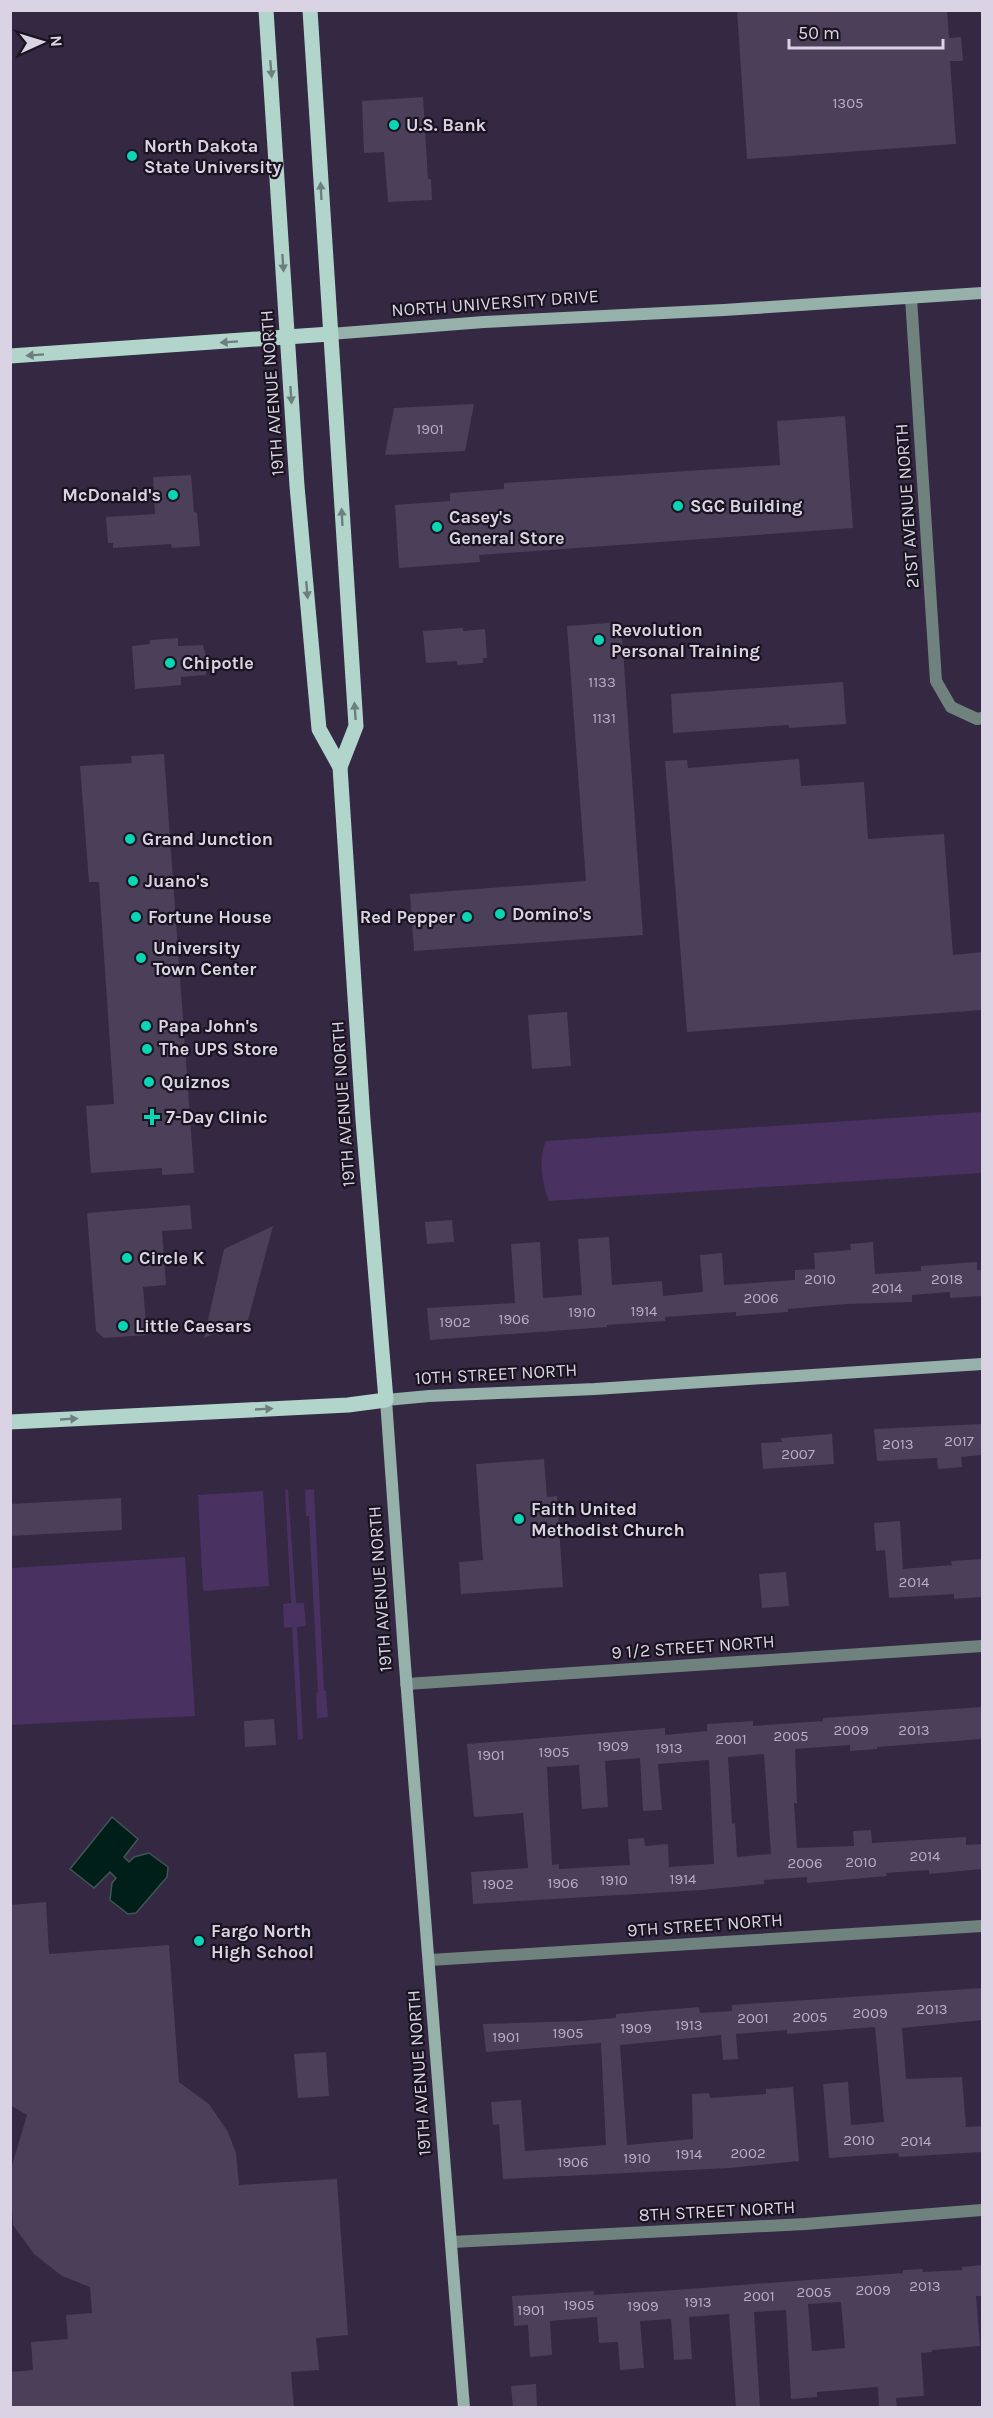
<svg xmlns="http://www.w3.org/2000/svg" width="993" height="2418" font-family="Karla,sans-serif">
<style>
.green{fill:#493162}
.water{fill:#001f18;stroke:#415555;stroke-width:1.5}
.building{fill:#4b3f5a;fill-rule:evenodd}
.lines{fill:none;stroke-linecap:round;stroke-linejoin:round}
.street{stroke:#70827d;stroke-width:12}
.secondary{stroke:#95b1a9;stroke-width:12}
.primary{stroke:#b1d5cb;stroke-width:15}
.oneway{fill:#6d7e7e}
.poi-dot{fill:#0ad5b5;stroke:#191420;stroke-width:2}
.labels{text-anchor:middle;stroke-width:4.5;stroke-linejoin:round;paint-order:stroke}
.number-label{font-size:15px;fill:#b6aec2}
.poi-label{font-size:18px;font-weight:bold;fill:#dad3e4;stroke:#191420;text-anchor:start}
.street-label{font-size:18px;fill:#dad3e4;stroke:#191420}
</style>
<rect width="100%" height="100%" fill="#342842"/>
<g class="green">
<path d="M 982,1112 L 982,1173 L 549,1201 C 542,1185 538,1157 546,1141 Z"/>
<path d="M 314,1489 L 324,1691 L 326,1691 L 328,1717 L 317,1718 L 316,1693 L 318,1692 L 309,1516 L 306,1516 L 305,1490 Z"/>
<path d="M 285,1490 L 288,1490 L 296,1603 L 304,1603 L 306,1626 L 297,1627 L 303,1739 L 298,1740 L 292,1627 L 284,1628 L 283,1604 L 291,1603 Z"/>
<path d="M 263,1491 L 269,1586 L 203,1591 L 198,1495 Z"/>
<path d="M 185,1557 L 195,1716 L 11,1725 L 11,1568 Z"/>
</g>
<path class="water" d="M 112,1817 L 138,1839 L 124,1857 L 129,1862 L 134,1857 L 149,1853 L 168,1867 L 167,1877 L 136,1913 L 128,1914 L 110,1900 L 112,1883 L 116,1878 L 110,1872 L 94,1888 L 70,1869 Z"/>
<g class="building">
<path d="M 737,10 L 947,10 L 949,38 L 961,37 L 963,61 L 950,61 L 956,144 L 747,159 Z"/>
<path d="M 423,97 L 428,179 L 431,179 L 432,200 L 388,202 L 384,152 L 364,153 L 362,101 Z"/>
<path d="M 474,404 L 465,451 L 385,455 L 394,408 Z"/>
<path d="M 845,416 L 853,528 L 479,555 L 480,562 L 399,568 L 395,505 L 450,501 L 450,493 L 504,489 L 504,483 L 780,465 L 777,421 Z"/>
<path d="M 191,475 L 194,512 L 197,513 L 200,546 L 172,548 L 171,544 L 113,548 L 113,543 L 108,543 L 106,517 L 155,514 L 153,477 Z"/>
<path d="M 621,622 L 643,935 L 414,951 L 410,894 L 586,881 L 567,626 Z"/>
<path d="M 463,628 L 463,631 L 485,629 L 487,658 L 483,658 L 483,663 L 457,665 L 457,661 L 426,663 L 423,631 Z"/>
<path d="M 178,638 L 178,646 L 203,645 L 207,660 L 206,675 L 181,677 L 181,685 L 135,689 L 132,646 L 150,644 L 150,640 Z"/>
<path d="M 843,682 L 846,724 L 789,728 L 789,725 L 673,733 L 671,694 Z"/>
<path d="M 164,754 L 194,1173 L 162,1175 L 162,1168 L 91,1173 L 86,1106 L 114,1104 L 99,882 L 89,882 L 80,766 L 132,763 L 131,756 Z"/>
<path d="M 799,759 L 801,786 L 864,782 L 868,839 L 944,834 L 953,955 L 982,952 L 982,1010 L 687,1032 L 665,761 L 687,760 L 688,768 Z"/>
<path d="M 567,1012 L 571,1066 L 532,1069 L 528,1015 Z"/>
<path d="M 190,1205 L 192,1229 L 162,1231 L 166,1285 L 143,1287 L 147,1335 L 104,1338 L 96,1331 L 87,1213 Z"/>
<path d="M 452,1220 L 454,1242 L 427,1244 L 425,1222 Z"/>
<path d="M 273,1226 L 248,1320 L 204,1338 L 224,1249 Z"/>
<path d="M 609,1237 L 612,1285 L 662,1281 L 663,1296 L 703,1292 L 700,1255 L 722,1253 L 724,1285 L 795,1280 L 795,1270 L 815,1269 L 814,1253 L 851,1250 L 850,1244 L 873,1242 L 875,1274 L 921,1271 L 921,1266 L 977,1262 L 977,1270 L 982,1270 L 982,1296 L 950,1298 L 950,1292 L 912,1295 L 912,1302 L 846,1304 L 788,1309 L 788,1312 L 736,1316 L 736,1312 L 665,1317 L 665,1321 L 607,1325 L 607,1327 L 430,1340 L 427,1308 L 515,1303 L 511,1244 L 540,1242 L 543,1298 L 582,1295 L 578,1239 Z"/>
<path d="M 982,1424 L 982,1455 L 961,1457 L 962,1467 L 938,1469 L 937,1458 L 877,1461 L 874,1429 Z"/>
<path d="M 832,1434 L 834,1464 L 763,1469 L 761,1443 L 782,1442 L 781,1438 Z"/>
<path d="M 544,1459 L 547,1497 L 557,1496 L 563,1587 L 461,1594 L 459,1562 L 483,1560 L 476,1464 Z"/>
<path d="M 121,1498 L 122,1530 L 10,1536 L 10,1504 Z"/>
<path d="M 900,1521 L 903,1569 L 952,1565 L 951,1561 L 982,1559 L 982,1597 L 954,1599 L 954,1594 L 889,1598 L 885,1550 L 876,1551 L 874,1523 Z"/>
<path d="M 786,1572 L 789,1606 L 762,1608 L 759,1574 Z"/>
<path d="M 982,1707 L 982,1739 L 877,1747 L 877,1749 L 850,1751 L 850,1745 L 795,1749 L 797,1803 L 794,1803 L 797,1848 L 854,1846 L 853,1831 L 871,1830 L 872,1843 L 966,1837 L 966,1845 L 982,1844 L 982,1869 L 929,1874 L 929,1870 L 886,1873 L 887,1876 L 807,1883 L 807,1877 L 764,1880 L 764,1884 L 702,1890 L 473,1904 L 471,1872 L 528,1868 L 523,1813 L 474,1817 L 467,1744 L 665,1728 L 665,1735 L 707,1731 L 707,1724 L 753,1721 L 753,1726 L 823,1721 L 823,1718 ZM 764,1754 L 771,1854 L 737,1857 L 735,1823 L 732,1824 L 728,1757 ZM 640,1758 L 643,1811 L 662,1810 L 658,1764 L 709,1760 L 714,1864 L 669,1867 L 668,1844 L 645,1846 L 644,1838 L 628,1839 L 630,1865 L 559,1869 L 559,1864 L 552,1865 L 547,1767 L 579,1765 L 582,1809 L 608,1807 L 605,1761 Z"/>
<path d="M 274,1719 L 276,1745 L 245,1747 L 244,1721 Z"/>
<path d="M 46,1902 L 49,1954 L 169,1945 L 179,2082 L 209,2104 L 228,2132 L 236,2153 L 239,2185 L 337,2179 L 348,2335 L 316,2338 L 319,2370 L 291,2372 L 294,2408 L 10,2408 L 10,2372 L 33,2370 L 31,2342 L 68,2339 L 66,2315 L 92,2313 L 90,2287 L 62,2276 L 34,2254 L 13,2225 L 10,2172 L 27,2115 L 10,2105 L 10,1905 Z"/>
<path d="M 982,1988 L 982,2020 L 902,2028 L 906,2079 L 962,2077 L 966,2127 L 982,2126 L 982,2152 L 899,2157 L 898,2153 L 829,2158 L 823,2084 L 848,2082 L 851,2125 L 884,2122 L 875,2027 L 787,2034 L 787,2030 L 736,2034 L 738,2059 L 723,2060 L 721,2035 L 620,2045 L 627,2145 L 693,2139 L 692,2094 L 709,2093 L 710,2098 L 766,2094 L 766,2089 L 793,2087 L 799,2161 L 730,2168 L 503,2179 L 499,2124 L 493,2125 L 491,2102 L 521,2100 L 525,2151 L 606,2145 L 601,2043 L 486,2052 L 483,2024 L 580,2021 L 616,2018 L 616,2014 L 699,2007 L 700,2013 L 732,2011 L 732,2005 Z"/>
<path d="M 326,2052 L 329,2096 L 298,2098 L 294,2054 Z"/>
<path d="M 982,2265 L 982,2296 L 976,2296 L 980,2346 L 932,2350 L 932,2352 L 921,2353 L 924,2396 L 896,2398 L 897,2408 L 879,2408 L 878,2387 L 817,2392 L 817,2397 L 791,2399 L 786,2310 L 754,2312 L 760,2408 L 736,2408 L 729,2314 L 689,2317 L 692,2359 L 674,2360 L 671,2319 L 640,2321 L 644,2368 L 620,2370 L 618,2342 L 599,2343 L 597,2317 L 550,2321 L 552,2355 L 530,2357 L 528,2325 L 514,2326 L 512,2296 L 594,2291 L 594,2295 L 661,2291 L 903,2273 L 903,2270 L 922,2269 L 923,2272 L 962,2270 L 962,2267 ZM 841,2302 L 845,2348 L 812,2351 L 808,2304 Z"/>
<path d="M 536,2384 L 537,2408 L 513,2408 L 511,2386 Z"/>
</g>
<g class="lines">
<g class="street">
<path d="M 911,298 L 936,681 L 951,707 L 977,719 L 982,718"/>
<path d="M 406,1684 L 982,1646"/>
<path d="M 430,1960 L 982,1926"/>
<path d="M 452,2242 L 805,2224 L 982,2210"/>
</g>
<g class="secondary">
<path d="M 330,334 L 484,322 L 724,310 L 982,293"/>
<path d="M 464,2408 L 404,1653 L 386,1400 L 429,1396 L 595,1389 L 982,1364"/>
</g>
<g class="primary">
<path d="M 310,10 L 356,726 L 340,767"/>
<path d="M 10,356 L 330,334"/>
<path d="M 10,1422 L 348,1405 L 386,1400 L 363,1120 L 340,767 L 319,729 L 297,486 L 266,10"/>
</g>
</g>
<defs><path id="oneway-solid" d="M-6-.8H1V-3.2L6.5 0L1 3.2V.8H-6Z" transform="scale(1.5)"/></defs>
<g class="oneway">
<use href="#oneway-solid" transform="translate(271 69) rotate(85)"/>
<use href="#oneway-solid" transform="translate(321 191) rotate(-93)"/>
<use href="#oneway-solid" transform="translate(283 263) rotate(86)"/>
<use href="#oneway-solid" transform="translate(229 342) rotate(176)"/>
<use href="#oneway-solid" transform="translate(35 355) rotate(176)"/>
<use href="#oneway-solid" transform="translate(291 395) rotate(86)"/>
<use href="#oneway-solid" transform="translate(342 517) rotate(-93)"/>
<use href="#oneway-solid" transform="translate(307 590) rotate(85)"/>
<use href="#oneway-solid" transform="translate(355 711) rotate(-94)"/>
<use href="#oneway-solid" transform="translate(264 1409) rotate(-3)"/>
<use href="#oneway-solid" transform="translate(69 1419) rotate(-3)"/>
</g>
<g class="poi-dot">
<circle cx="394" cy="125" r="6"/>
<circle cx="132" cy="156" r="6"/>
<circle cx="173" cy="495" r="6"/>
<circle cx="678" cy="506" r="6"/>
<circle cx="437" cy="527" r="6"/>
<circle cx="599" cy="640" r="6"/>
<circle cx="170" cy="663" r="6"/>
<circle cx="130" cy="839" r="6"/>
<circle cx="133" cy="881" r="6"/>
<circle cx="500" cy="914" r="6"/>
<circle cx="136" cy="917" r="6"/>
<circle cx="467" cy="917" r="6"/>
<circle cx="141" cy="958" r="6"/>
<circle cx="146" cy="1026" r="6"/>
<circle cx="147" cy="1049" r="6"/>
<circle cx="149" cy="1082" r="6"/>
<path d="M149 1108h6v6h6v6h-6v6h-6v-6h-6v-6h6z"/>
<circle cx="127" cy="1258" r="6"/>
<circle cx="123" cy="1326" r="6"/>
<circle cx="519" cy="1519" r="6"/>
<circle cx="199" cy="1941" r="6"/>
</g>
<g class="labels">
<g class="number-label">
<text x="848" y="108">1305</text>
<text x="430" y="434">1901</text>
<text x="602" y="687">1133</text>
<text x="604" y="723">1131</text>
<text x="820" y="1284">2010</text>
<text x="947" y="1284">2018</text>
<text x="887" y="1293">2014</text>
<text x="761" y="1303">2006</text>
<text x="644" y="1316">1914</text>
<text x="582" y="1317">1910</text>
<text x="514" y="1324">1906</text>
<text x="455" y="1327">1902</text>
<text x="959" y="1446">2017</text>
<text x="898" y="1449">2013</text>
<text x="798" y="1459">2007</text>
<text x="914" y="1587">2014</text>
<text x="851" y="1735">2009</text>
<text x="914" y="1735">2013</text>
<text x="791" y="1741">2005</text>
<text x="731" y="1744">2001</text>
<text x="613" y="1751">1909</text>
<text x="669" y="1753">1913</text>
<text x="554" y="1757">1905</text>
<text x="491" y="1760">1901</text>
<text x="925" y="1861">2014</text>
<text x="861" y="1867">2010</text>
<text x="805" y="1868">2006</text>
<text x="683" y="1884">1914</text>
<text x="614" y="1885">1910</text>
<text x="563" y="1888">1906</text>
<text x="498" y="1889">1902</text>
<text x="932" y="2014">2013</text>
<text x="870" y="2018">2009</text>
<text x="810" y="2022">2005</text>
<text x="753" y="2023">2001</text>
<text x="689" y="2030">1913</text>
<text x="636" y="2033">1909</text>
<text x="568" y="2038">1905</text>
<text x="506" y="2042">1901</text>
<text x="859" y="2145">2010</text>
<text x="916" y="2146">2014</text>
<text x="748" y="2158">2002</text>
<text x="689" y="2159">1914</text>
<text x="637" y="2163">1910</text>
<text x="573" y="2167">1906</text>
<text x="925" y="2291">2013</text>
<text x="873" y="2295">2009</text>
<text x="814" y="2297">2005</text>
<text x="759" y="2301">2001</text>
<text x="698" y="2307">1913</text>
<text x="579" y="2310">1905</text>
<text x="643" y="2311">1909</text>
<text x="531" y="2315">1901</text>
</g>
<g class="poi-label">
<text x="406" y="131">U.S. Bank</text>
<text x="144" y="152">North Dakota<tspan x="144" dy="21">State University</tspan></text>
<text x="161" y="501" text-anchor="end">McDonald's</text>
<text x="690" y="512">SGC Building</text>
<text x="449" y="523">Casey's<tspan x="449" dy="21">General Store</tspan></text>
<text x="611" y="636">Revolution<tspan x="611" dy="21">Personal Training</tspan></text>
<text x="182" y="669">Chipotle</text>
<text x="142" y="845">Grand Junction</text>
<text x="145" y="887">Juano's</text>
<text x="512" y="920">Domino's</text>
<text x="148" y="923">Fortune House</text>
<text x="455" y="923" text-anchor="end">Red Pepper</text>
<text x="153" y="954">University<tspan x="153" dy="21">Town Center</tspan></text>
<text x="158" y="1032">Papa John's</text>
<text x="159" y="1055">The UPS Store</text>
<text x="161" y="1088">Quiznos</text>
<text x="166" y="1123">7-Day Clinic</text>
<text x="139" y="1264">Circle K</text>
<text x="135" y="1332">Little Caesars</text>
<text x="531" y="1515">Faith United<tspan x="531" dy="21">Methodist Church</tspan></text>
<text x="211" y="1937">Fargo North<tspan x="211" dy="21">High School</tspan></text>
</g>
<g class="street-label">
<text transform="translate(495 303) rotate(-4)" y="6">NORTH UNIVERSITY DRIVE</text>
<text transform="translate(272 393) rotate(-94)" y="6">19TH AVENUE NORTH</text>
<text transform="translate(907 506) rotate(-94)" y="6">21ST AVENUE NORTH</text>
<text transform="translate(343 1104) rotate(-94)" y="6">19TH AVENUE NORTH</text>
<text transform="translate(496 1374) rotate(-3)" y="6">10TH STREET NORTH</text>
<text transform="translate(380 1589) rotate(-94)" y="6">19TH AVENUE NORTH</text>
<text transform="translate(693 1647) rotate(-4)" y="6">9 1/2 STREET NORTH</text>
<text transform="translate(705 1925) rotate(-4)" y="6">9TH STREET NORTH</text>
<text transform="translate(419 2073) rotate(-94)" y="6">19TH AVENUE NORTH</text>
<text transform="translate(717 2211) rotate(-3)" y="6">8TH STREET NORTH</text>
</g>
</g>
<rect width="993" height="2418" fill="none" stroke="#dad3e4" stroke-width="24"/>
<g transform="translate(42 42) rotate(86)" stroke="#191420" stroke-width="4.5" paint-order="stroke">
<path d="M0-4.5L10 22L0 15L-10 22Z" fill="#dad3e4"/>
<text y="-9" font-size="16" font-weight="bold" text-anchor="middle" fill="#dad3e4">N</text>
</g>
<path d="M789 39v9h154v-9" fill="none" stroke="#dad3e4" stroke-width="3"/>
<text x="798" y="39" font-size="18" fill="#dad3e4" stroke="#191420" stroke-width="4.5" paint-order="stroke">50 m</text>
</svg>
